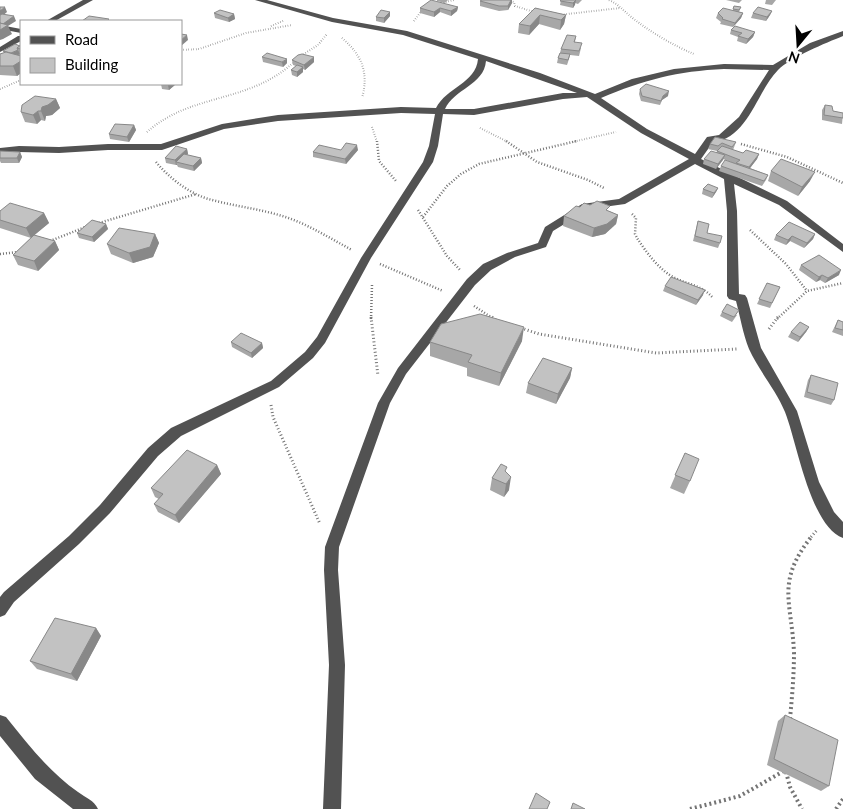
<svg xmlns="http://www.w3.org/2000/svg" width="843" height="809" font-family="Lato,sans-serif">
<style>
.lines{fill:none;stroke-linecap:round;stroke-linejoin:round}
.path-far3{stroke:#747474;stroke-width:2;stroke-dasharray:0.5 2;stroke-linecap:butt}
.path-far2{stroke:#747474;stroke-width:2.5;stroke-dasharray:1 2;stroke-linecap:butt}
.path-far1{stroke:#747474;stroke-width:3;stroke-dasharray:1 2.5;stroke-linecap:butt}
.path{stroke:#747474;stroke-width:4;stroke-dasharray:2 3;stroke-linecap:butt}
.minor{fill:#525252;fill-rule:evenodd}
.wall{fill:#a7a7a7}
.shaded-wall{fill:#888}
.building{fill:#c2c2c2;stroke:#888}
</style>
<rect width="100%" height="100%" fill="#fff"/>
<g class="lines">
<g class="path-far3">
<path d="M 503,0 L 514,2 L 515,6 L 534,12"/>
<path d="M 609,0 C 618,4 623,10 630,16 C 647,30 674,46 694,54"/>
<path d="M 441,3 L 454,0"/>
<path d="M 559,15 L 620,8"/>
<path d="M 414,21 L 422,10"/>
<path d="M 271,26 L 283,21"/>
<path d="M 342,38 C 362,55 369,73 362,98"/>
<path d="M 181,50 L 199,49 L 246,33 L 292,25"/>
<path d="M 299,57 L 318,45 L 327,34"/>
<path d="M 0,89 L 21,80"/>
<path d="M 372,127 L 377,142"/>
<path d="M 480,128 L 508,142"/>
<path d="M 147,132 C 192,92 250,104 295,61"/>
<path d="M 572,142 L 616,132"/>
</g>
<g class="path-far2">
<path d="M 377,141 L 379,161 L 396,181"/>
<path d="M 506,141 L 537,162 L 588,180 L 604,188"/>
<path d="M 741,144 L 787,157 L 843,183"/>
<path d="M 156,162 C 169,178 191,195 212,200 C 242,208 272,210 301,223 C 319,231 335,241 352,250"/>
<path d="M 418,210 L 447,256 L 460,270"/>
<path d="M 632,214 L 636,218 L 635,234 L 637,238 C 646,252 660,271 675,278 C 689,285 702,285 713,298"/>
<path d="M 423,217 L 447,186 L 461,174 L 479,164 L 577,141"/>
<path d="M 99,223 L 196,194"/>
<path d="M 750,230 L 786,264 L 807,291"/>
<path d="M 50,241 L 88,226"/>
<path d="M 0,254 L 18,252"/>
<path d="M 380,264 L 443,291"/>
<path d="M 474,306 L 494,319"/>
<path d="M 371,319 L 372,285"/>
<path d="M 777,319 L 807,291 L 843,283"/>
</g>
<g class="path-far1">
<path d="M 371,317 L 378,376"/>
<path d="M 492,317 L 496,320"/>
<path d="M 521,328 L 539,334 L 656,353 L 737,349"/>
<path d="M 769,329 L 778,317"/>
<path d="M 271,405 L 273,417 L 320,524"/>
<path d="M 811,537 L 817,530"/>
</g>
<g class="path">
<path d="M 790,719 C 792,697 794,675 794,653 C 792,602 775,582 812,536"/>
<path d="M 786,772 L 790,787 L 802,809"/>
<path d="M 690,809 L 740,796 L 784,771"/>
<path d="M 836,809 L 843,799"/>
</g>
<g class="minor">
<path d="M 83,0 L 93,0 L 55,21 L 46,21 Z"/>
<path d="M 255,0 L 267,0 L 333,18 L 407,31 L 540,73 L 595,94 L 632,79 L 674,69 L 724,64 L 773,65 L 810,43 L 843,31 L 843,36 C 826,43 791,57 778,70 C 757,91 748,139 713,142 L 701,159 L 787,201 L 843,244 L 843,252 L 779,205 L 734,184 L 737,211 L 739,294 L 745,295 L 747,298 L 761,348 L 797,411 L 819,482 L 834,512 L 843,522 L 843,538 C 810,526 797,442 785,412 C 776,390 759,371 749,349 C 743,334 740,316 736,301 L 729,299 L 727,296 L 727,211 L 724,179 L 695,164 L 625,204 L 589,209 L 553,231 L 546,247 L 515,257 L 491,270 L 475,285 L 406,374 L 390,403 L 339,547 L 338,570 L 345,665 L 341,809 L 323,809 L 329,665 L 324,570 L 325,547 L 378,403 L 398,368 L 467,279 L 483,264 L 507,253 L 538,243 L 545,227 L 582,204 L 619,199 L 689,159 L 641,133 L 587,97 L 563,99 L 474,115 L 443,114 L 438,146 L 433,162 L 371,258 L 325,343 L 313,358 L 279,387 L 181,436 L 158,456 L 110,513 L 79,544 L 14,602 L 5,615 L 0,617 L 0,597 L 4,592 L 69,536 L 100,505 L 148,448 L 171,428 L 271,381 L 305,352 L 317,337 L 361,258 L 423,162 L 429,146 L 435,114 L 401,113 L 278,121 L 224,129 L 162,150 L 108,150 L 59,153 L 19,152 L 0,154 L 0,148 L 19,146 L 59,147 L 108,144 L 161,144 L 222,124 L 278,115 L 401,107 L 436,108 C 446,88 476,83 478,59 L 403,35 L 332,22 ZM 486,61 L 577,93 L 563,93 L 474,109 L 445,109 C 454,89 484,85 486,61 ZM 724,69 L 769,70 L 739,117 L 719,135 L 707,137 L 695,154 L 647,129 L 601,98 C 643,80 678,71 724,69 Z"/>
<path d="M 0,25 L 21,29 L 21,33 L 0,29 Z"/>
<path d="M 18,36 L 21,36 L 21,41 L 0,52 L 0,47 Z"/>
<path d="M 0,715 L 6,717 C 28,744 49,772 78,792 C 86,798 94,800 98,809 L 73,809 L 35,779 L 0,736 Z"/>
</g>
</g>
<g class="wall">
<path d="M 437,0 L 448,0 L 445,3 L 437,1 Z"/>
<path d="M 482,0 L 512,0 L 512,3 L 508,10 L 499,11 L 480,6 L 480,1 Z"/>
<path d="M 561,0 L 582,0 L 578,4 L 575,3 L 573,8 L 560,5 Z"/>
<path d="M 726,0 L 742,0 L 739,3 Z"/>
<path d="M 766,0 L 776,0 L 772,5 L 765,4 Z"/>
<path d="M 734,6 L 741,7 L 739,12 L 743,13 L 741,18 L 733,27 L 720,24 L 721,22 L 716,18 L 718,13 L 733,10 Z"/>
<path d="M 458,7 L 457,11 L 451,16 L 440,12 L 434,17 L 420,13 L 420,8 Z"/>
<path d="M 535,8 L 566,15 L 564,24 L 560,30 L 539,24 L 529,35 L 518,33 L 519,24 Z"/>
<path d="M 772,11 L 770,15 L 766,21 L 751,18 L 753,13 Z"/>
<path d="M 390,12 L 390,16 L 384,23 L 376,21 L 376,17 Z"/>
<path d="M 214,13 L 234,14 L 235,19 L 229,22 L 215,18 Z"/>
<path d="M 731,30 L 755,32 L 753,37 L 746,44 L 737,41 L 738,37 L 730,34 Z"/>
<path d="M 576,36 L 575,42 L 581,48 L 579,56 L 570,55 L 569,59 L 567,65 L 557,63 L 558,58 L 560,53 L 561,49 Z"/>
<path d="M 21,45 L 21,73 L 17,76 L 0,75 L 0,54 L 4,53 L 3,51 Z"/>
<path d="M 262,57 L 287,63 L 283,67 L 263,62 Z"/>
<path d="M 292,60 L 314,62 L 305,70 L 303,69 L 303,72 L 297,77 L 292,75 L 291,70 L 296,66 L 293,65 Z"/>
<path d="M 161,84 L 176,84 L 169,90 L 162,89 Z"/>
<path d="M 640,89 L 668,96 L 662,100 L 660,105 L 641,101 L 639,94 Z"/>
<path d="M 56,99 L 60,108 L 52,115 L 46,116 L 45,121 L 41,120 L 37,124 L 25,122 L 21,112 Z"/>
<path d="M 825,105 L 833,111 L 843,113 L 842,124 L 822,120 L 822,110 Z"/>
<path d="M 134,125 L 136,130 L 129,142 L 110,139 L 109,134 Z"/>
<path d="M 736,142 L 733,150 L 743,153 L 759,154 L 757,159 L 750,168 L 768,175 L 766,180 L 762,186 L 719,171 L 721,166 L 736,164 L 723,159 L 716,169 L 703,164 L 704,159 L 716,153 L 717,151 L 708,149 L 710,144 Z"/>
<path d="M 187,149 L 188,154 L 187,155 L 201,158 L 202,163 L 194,171 L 178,167 L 177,165 L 176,165 L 166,163 L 165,158 Z"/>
<path d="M 341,150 L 358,150 L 346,164 L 313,157 L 313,152 Z"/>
<path d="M 0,151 L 20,152 L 22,157 L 19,163 L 1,163 L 0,161 Z"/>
<path d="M 771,171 L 810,181 L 798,196 L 768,181 Z"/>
<path d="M 718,188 L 716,192 L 712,198 L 702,194 L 703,189 Z"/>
<path d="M 580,207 L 609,211 L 618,215 L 616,224 L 605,234 L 592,237 L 563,226 L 564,216 Z"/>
<path d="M 0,211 L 44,213 L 49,223 L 34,235 L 55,241 L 59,250 L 38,271 L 18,265 L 13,255 L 31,238 L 0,228 Z"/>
<path d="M 698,221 L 707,233 L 720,243 L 718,248 L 693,241 Z"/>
<path d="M 106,224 L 108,229 L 94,242 L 79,238 L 77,233 Z"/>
<path d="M 155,234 L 159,243 L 153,257 L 133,263 L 111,254 L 107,244 Z"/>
<path d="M 815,234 L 813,239 L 804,248 L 790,241 L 786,245 L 774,240 L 776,235 Z"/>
<path d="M 801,265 L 839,275 L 825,283 L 820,280 L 816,282 L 799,270 Z"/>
<path d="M 767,283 L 780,287 L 770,308 L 757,304 Z"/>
<path d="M 665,286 L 703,295 L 696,305 L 663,291 Z"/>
<path d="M 722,312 L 737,315 L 732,322 L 720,316 Z"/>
<path d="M 838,320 L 843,322 L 843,336 L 832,332 Z"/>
<path d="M 809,327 L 806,332 L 798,342 L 788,337 L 791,332 Z"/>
<path d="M 522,341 L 499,386 L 467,376 L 467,368 L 430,356 L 430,342 Z"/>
<path d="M 231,342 L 262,343 L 263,348 L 252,358 L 232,347 Z"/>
<path d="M 572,368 L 570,378 L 556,404 L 526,393 L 528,383 Z"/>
<path d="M 811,375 L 834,400 L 831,405 L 804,397 L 808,380 Z"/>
<path d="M 685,453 L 690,481 L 684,494 L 670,488 Z"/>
<path d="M 217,465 L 221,474 L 179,523 L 158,512 L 154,504 L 159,499 L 155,497 L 151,488 Z"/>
<path d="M 506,472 L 509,490 L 504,497 L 490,490 L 492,478 Z"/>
<path d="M 96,628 L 101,636 L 77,681 L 37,669 L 30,661 Z"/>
<path d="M 785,715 L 829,786 L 821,791 L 767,765 L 778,721 Z"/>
</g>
<g class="shaded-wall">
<path d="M 511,0 L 512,0 L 512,3 L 508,10 L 508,6 Z"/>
<path d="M 576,0 L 575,5 L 573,8 L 573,3 Z"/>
<path d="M 5,7 L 7,12 L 0,18 L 0,11 Z"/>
<path d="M 458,7 L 457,11 L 451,16 L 451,11 Z"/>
<path d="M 440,8 L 440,12 L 434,17 L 434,12 Z"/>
<path d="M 772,11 L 770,15 L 766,21 L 767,17 Z"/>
<path d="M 390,12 L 390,16 L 384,23 L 384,18 Z"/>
<path d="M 743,13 L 741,18 L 733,27 L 735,23 Z"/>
<path d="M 234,14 L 235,19 L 229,22 L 228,18 Z"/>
<path d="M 540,15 L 539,24 L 529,35 L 530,26 Z"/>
<path d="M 566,15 L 564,24 L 560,30 L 561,20 Z"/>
<path d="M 14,16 L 16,21 L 8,26 L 12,34 L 3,39 L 0,40 L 0,30 L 2,24 Z"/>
<path d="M 755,32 L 753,37 L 746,44 L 748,39 Z"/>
<path d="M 187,35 L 188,40 L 181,46 L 181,40 Z"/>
<path d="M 18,50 L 20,54 L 12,58 L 10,54 Z"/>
<path d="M 314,57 L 314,62 L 305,70 L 304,65 Z"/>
<path d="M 287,59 L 287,63 L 283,67 L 282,62 Z"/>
<path d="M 21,61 L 21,73 L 17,76 L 13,66 Z"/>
<path d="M 303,67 L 303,72 L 297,77 L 297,72 Z"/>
<path d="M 169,84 L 176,84 L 169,90 L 168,85 Z"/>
<path d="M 669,91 L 668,96 L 662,100 L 660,105 L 663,96 Z"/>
<path d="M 56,99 L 60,108 L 52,115 L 46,116 L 45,121 L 41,111 L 42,107 Z"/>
<path d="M 38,111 L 41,120 L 37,124 L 33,115 Z"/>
<path d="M 134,125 L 136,130 L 129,142 L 127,137 Z"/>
<path d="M 357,145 L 358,150 L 346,164 L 345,159 Z"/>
<path d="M 187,149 L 188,154 L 179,162 L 176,162 L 177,165 L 176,165 L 175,160 Z"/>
<path d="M 20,152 L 22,157 L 19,163 L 17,158 Z"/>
<path d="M 759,154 L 757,159 L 747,172 L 749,167 Z"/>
<path d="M 725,155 L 723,160 L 716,169 L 718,164 Z"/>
<path d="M 201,158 L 202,163 L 194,171 L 193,166 Z"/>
<path d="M 815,172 L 810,181 L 798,196 L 802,187 Z"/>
<path d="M 718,188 L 716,192 L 712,198 L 714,193 Z"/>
<path d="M 44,213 L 49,223 L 31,238 L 26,228 Z"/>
<path d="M 618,215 L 616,224 L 605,234 L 592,237 L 594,228 Z"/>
<path d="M 106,224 L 108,229 L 94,242 L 92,237 Z"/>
<path d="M 155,234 L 159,243 L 153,257 L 133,263 L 129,253 Z"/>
<path d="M 815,234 L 813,239 L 804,248 L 807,243 Z"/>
<path d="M 792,236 L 790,241 L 786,245 L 788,240 Z"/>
<path d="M 55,241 L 59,250 L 38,271 L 34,261 Z"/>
<path d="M 841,270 L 839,275 L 825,283 L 828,278 Z"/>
<path d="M 822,275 L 820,280 L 816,282 L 819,277 Z"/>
<path d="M 705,290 L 703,295 L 696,305 L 698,300 Z"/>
<path d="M 524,327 L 522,341 L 499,386 L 501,373 Z"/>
<path d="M 809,327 L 806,332 L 798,342 L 800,337 Z"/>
<path d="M 262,343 L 263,348 L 252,358 L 251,353 Z"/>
<path d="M 572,368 L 570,378 L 556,404 L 558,394 Z"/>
<path d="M 217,465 L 221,474 L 179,523 L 175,515 Z"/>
<path d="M 511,477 L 509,490 L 504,497 L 506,484 Z"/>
<path d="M 96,628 L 101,636 L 77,681 L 71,674 Z"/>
</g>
<g class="building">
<path d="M 431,0 L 458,7 L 451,11 L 440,8 L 434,12 L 420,8 Z"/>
<path d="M 482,0 L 511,0 L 508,6 L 499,6 L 480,1 Z"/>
<path d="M 561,0 L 576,0 L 573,3 L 560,1 Z"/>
<path d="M 734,6 L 741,7 L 739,10 L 733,9 Z"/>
<path d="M 0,7 L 5,7 L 0,11 Z"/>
<path d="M 758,7 L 772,11 L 767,17 L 753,13 Z"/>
<path d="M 535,8 L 566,15 L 561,20 L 540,15 L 530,26 L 519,24 Z"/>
<path d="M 723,8 L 743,13 L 735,23 L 722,19 L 723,18 L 718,13 Z"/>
<path d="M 220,10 L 234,14 L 228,18 L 214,13 Z"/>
<path d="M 381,10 L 390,12 L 384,18 L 376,17 Z"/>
<path d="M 2,14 L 14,16 L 3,24 L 0,23 L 0,15 Z"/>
<path d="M 89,16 L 109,19 L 107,21 L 82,21 Z"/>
<path d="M 0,23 L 8,25 L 0,30 Z"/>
<path d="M 735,26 L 755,32 L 748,39 L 738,36 L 742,33 L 731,30 Z"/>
<path d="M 181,34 L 187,35 L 181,40 Z"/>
<path d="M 567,35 L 576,36 L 574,42 L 582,43 L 579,51 L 561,49 Z"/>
<path d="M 15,44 L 20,46 L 17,48 L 18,50 L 11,53 L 3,51 Z"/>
<path d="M 21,45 L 21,49 L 17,48 Z"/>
<path d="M 6,52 L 21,56 L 21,61 L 13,66 L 0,66 L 0,54 Z"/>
<path d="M 267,53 L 287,59 L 282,62 L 262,57 Z"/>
<path d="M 560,53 L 570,54 L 568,60 L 558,58 Z"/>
<path d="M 302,54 L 314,57 L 304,65 L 292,60 L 298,55 Z"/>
<path d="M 297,65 L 303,67 L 297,72 L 291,70 Z"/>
<path d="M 646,84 L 669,91 L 663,96 L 661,101 L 642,96 L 640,89 Z"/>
<path d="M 35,96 L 56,99 L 48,105 L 42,107 L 41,111 L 38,111 L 33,115 L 21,112 L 22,105 Z"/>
<path d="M 825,105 L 832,106 L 833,111 L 843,113 L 843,118 L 824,115 Z"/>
<path d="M 115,124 L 134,125 L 127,137 L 109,134 Z"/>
<path d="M 715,137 L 736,142 L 732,147 L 722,143 L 718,146 L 710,144 Z"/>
<path d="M 346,143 L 357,145 L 345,159 L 313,152 L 319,145 L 341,150 Z"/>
<path d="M 176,146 L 187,149 L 175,160 L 165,158 Z"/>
<path d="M 722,146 L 743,153 L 746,150 L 759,154 L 749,167 L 736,163 L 740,160 L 717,151 Z"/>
<path d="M 0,151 L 20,152 L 17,158 L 0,158 Z"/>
<path d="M 711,151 L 725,155 L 718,164 L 704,159 Z"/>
<path d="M 184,154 L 201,158 L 193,166 L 176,162 Z"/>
<path d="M 781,159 L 815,172 L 802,187 L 771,171 Z"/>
<path d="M 725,160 L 768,175 L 764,181 L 721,166 Z"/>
<path d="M 708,184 L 718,188 L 714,193 L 703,189 Z"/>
<path d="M 597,201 L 610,206 L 606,210 L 618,215 L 607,224 L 594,228 L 564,216 L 576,206 L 580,207 L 584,203 L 590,205 Z"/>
<path d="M 10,203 L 44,213 L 26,228 L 0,220 L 0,211 Z"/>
<path d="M 92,220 L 106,224 L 92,237 L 77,233 Z"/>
<path d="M 698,221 L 709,224 L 707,233 L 722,236 L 720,243 L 695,236 Z"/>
<path d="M 789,222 L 815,234 L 807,243 L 792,236 L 788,240 L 776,235 Z"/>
<path d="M 119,228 L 155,234 L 150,247 L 129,253 L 107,244 Z"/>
<path d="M 34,235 L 55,241 L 34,261 L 13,255 Z"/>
<path d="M 819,255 L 841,270 L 828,278 L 822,275 L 819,277 L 801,265 Z"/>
<path d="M 671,277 L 705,290 L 698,300 L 665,286 Z"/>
<path d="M 767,283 L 780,287 L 772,303 L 759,299 Z"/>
<path d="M 727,304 L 739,310 L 734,317 L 722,312 Z"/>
<path d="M 480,314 L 524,327 L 501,373 L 468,362 L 472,355 L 430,342 L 441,324 Z"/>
<path d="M 838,320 L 843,322 L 843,330 L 835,328 Z"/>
<path d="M 800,322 L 809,327 L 800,337 L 791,332 Z"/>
<path d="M 241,333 L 262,343 L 251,353 L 231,342 Z"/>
<path d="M 543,358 L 572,368 L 558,394 L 528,383 Z"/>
<path d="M 811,375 L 838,383 L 834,400 L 807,392 Z"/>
<path d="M 187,450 L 217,465 L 175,515 L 154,504 L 163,494 L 151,488 Z"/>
<path d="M 685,453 L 699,459 L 690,481 L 675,475 Z"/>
<path d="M 501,464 L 507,467 L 505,471 L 511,477 L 506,484 L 492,478 Z"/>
<path d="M 55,618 L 96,628 L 71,674 L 30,661 Z"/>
<path d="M 785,715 L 838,740 L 829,786 L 774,759 Z"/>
<path d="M 536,793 L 550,802 L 547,809 L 529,809 Z"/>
<path d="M 573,803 L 585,809 L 571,809 Z"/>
</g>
<rect x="20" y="20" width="162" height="65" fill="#ffffff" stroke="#999999"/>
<rect x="30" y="36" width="25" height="8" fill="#525252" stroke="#999999"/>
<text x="65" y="45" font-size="15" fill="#000000">Road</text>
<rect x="30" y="58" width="25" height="15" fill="#c2c2c2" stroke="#999999"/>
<text x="65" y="70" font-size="15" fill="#000000">Building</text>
<g transform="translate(798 45) rotate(198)" stroke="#ffffff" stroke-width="4" paint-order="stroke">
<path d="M0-4L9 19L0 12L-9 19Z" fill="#000000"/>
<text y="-8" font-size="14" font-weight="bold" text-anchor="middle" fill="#000000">N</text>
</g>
</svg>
